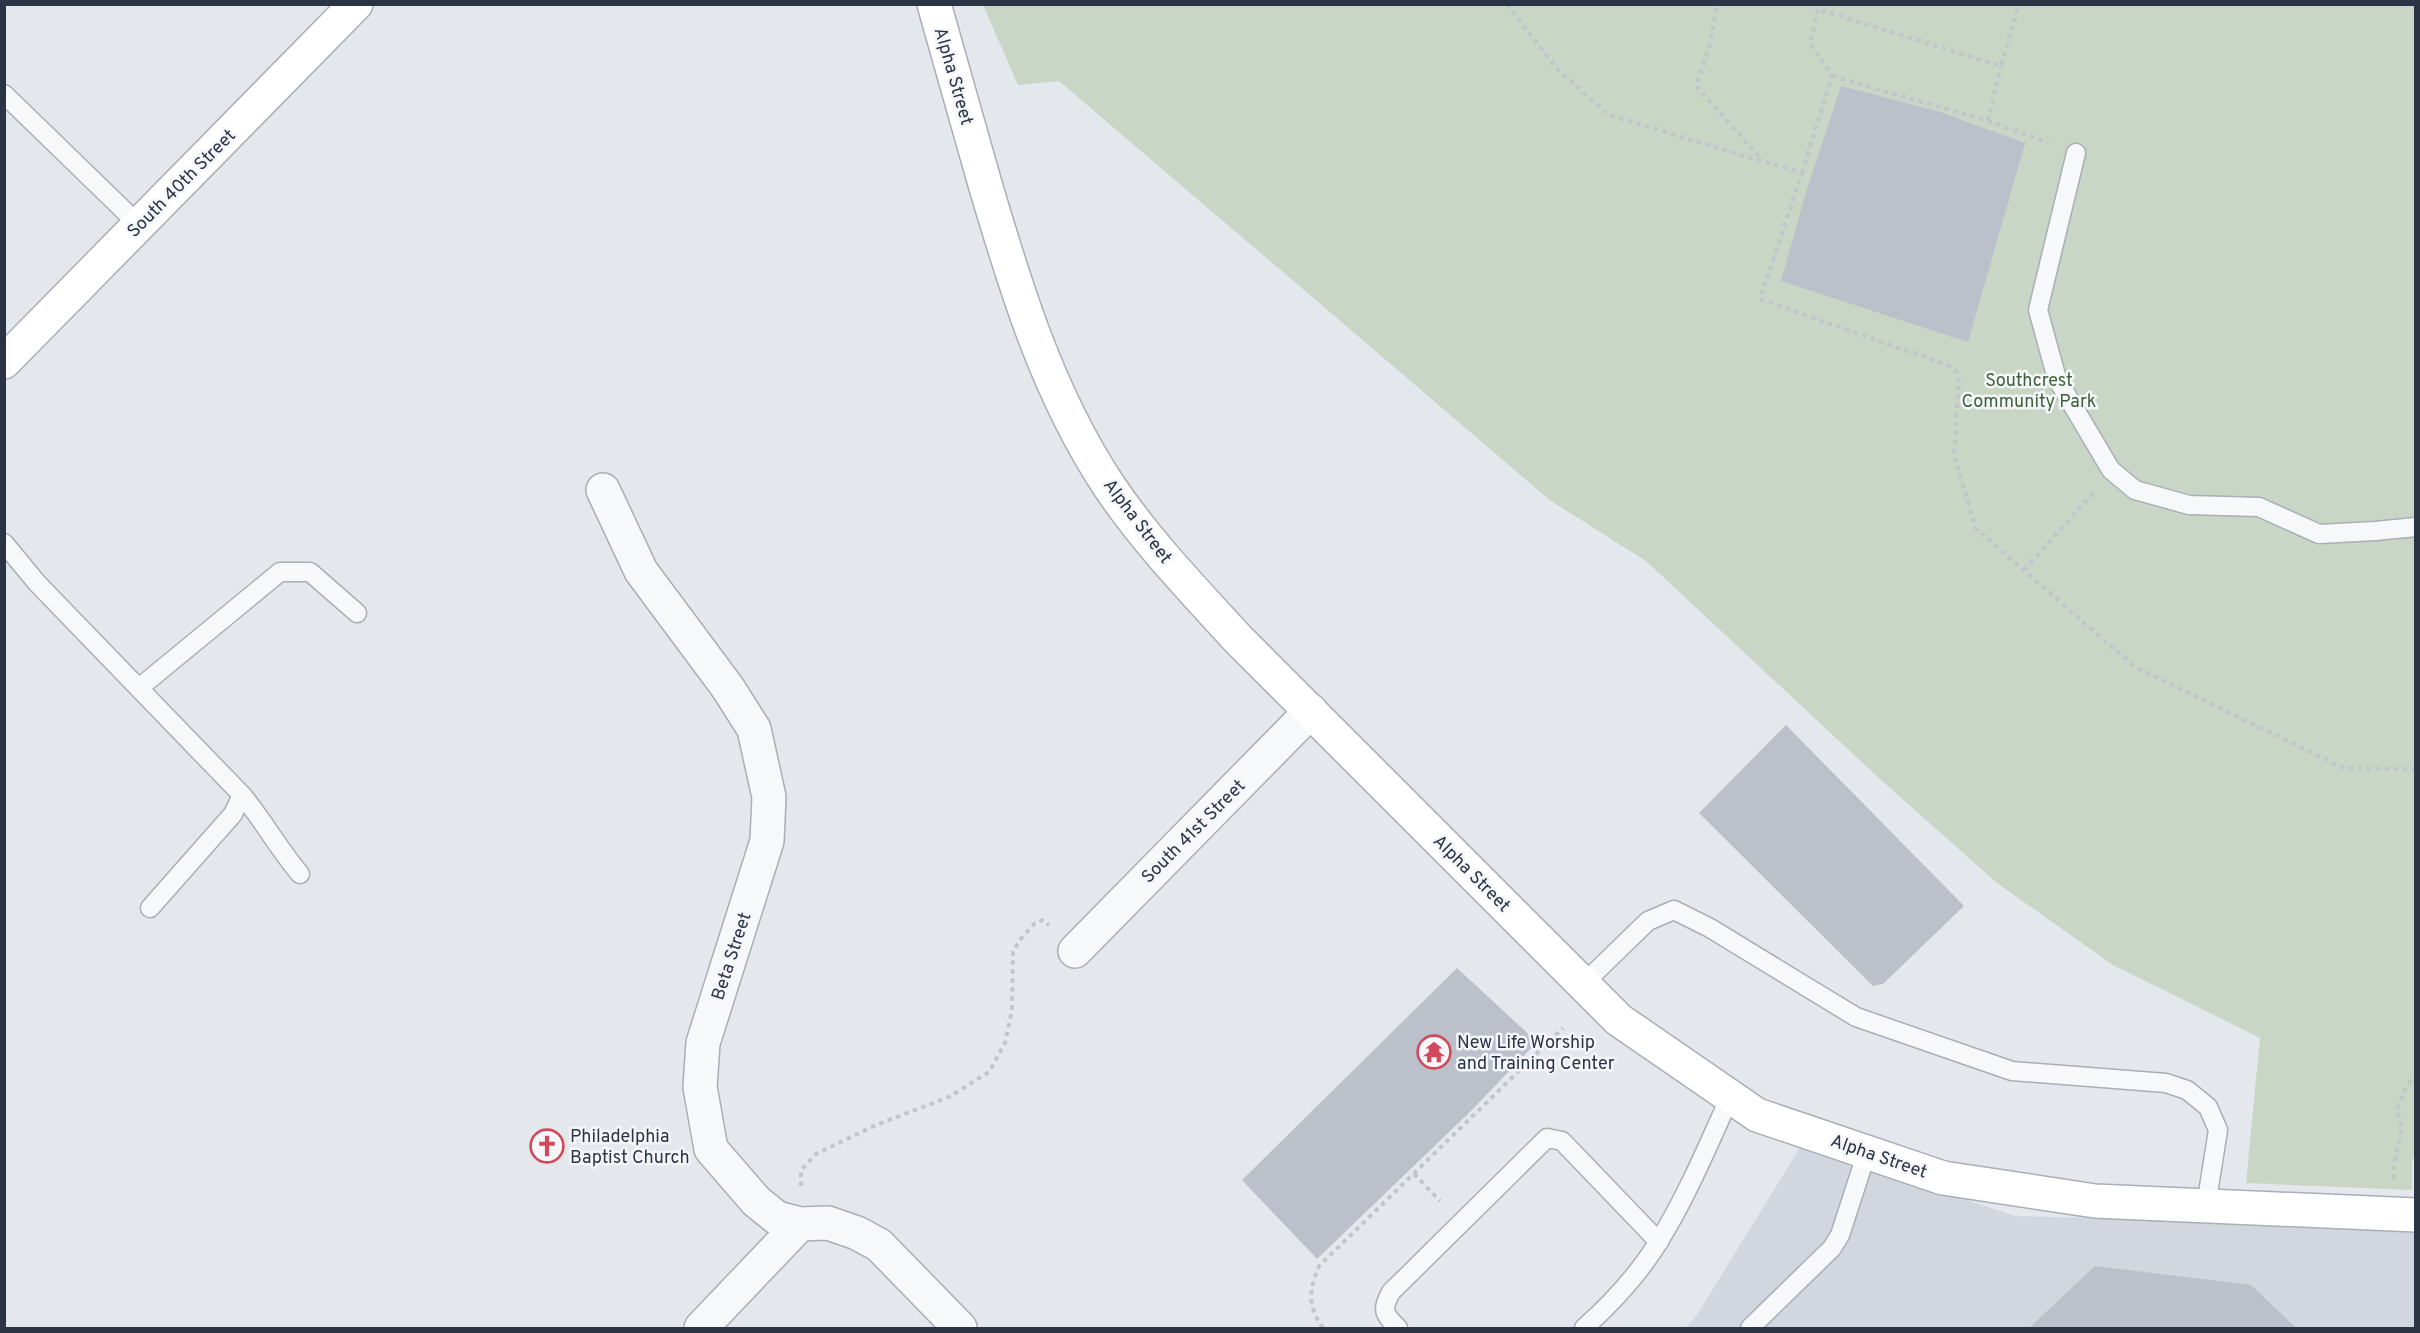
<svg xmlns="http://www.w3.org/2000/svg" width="2420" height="1333" font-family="Overpass,sans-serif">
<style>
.built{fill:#d2d6de}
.green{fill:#c9d6c5}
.building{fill:#bbc0ca}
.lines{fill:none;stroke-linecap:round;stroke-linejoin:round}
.lane-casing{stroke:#a9aeb7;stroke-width:21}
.street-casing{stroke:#a9aeb7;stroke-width:36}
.secondary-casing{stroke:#a9aeb7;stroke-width:36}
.path{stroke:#c2c5cb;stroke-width:4;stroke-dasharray:4.5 4.5;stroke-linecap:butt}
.lane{stroke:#f7f8fa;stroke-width:18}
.street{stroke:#f7f8fa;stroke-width:33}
.secondary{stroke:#fff;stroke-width:33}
.labels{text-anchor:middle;stroke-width:5;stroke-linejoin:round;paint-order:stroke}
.street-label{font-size:18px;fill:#2b3445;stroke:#f4f6f9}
.park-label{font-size:18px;fill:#3f6138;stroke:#f4f6f9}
.poi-label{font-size:18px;fill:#2b3445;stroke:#f4f6f9;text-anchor:start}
</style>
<rect width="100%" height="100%" fill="#e4e7ec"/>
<path class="built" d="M 1801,1146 L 2015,1216 L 2415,1227 L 2415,1328 L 1685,1328 L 1695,1318 Z"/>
<path class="green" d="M 983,5 L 2415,5 L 2416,1154 L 2412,1160 L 2412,1190 L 2246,1183 L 2260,1038 L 2113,965 L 1997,883 L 1881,780 L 1646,561 L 1551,501 L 1059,81 L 1018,85 Z"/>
<g class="building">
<path d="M 1841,86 L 1937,111 L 2025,143 L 1968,342 L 1781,281 L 1807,189 Z"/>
<path d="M 1786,725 L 1964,906 L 1883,984 L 1873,986 L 1699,813 Z"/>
<path d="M 1457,968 L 1537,1042 L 1473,1109 L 1317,1259 L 1242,1180 Z"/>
<path d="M 2095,1266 L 2251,1285 L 2296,1328 L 2029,1328 Z"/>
</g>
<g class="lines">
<defs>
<g id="lane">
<path d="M 4,94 L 139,225"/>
<path d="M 2076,153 L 2038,310 L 2057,379 L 2111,470 L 2135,490 L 2189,505 L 2259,507 L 2319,534 L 2375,531 L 2416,527"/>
<path d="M 4,543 L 37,583 L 242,795 L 233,814 L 150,908"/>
<path d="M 139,688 L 280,572 L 310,572 L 357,613"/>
<path d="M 242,795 C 263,820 278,848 300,874"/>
<path d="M 1583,984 L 1648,921 L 1674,910 L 1710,928 L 1856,1017 L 2012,1071 L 2166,1083 L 2187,1090 L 2208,1107 L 2218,1130 L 2206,1206"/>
<path d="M 1398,1328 C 1384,1314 1381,1311 1391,1292 L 1547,1138 L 1562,1141 L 1659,1242"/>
<path d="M 1584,1328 C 1612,1303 1639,1274 1659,1241 C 1687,1196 1708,1145 1730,1097"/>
<path d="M 1750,1328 L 1832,1248 L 1840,1235 L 1867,1152"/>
</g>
<g id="street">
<path d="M 603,490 L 641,571 L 728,688 L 754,729 L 769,797 L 767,841 L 703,1043 L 700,1087 L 711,1149 L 756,1201 L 777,1218 L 800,1224 L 828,1223 L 857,1233 L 879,1245 L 960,1328"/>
<path d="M 1075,951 L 1311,711"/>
<path d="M 701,1328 L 800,1224"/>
</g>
<g id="secondary">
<path d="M 934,4 C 951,64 968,124 985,184 C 1016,289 1048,394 1109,486 C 1146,541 1193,590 1238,639 L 1619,1020 L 1757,1115 L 1943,1178 L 2095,1201 L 2416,1215"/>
<path d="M 4,362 L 356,4"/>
</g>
</defs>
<use href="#lane" class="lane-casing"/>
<use href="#street" class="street-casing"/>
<use href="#secondary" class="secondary-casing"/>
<g class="path">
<path d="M 1507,4 L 1556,68 L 1609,115 L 1802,173 L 1760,299 L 1953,367 L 1959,376 L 1954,456 L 1976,529 L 2135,667 L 2344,768 L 2416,769"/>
<path d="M 1717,8 L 1709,47 L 1696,86 L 1762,160"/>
<path d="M 1832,76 L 1988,121 L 2049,143"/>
<path d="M 1988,121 L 2001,66"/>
<path d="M 1802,173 L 1832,76 L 1810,43 L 1818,9 L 2001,66 L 2019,4"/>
<path d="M 2024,570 L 2093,493"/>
<path d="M 1414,1174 L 1440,1201"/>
<path d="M 2394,1179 L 2394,1164 L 2402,1128 L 2397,1110 L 2406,1087 L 2416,1075"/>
<path d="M 801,1186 L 801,1170 L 816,1154 L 876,1125 L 949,1097 L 989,1072 L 1005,1043 L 1012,1010 L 1013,952 L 1019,941 L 1035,923 L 1043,920 L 1049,925"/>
<path d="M 1323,1328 C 1307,1305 1309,1291 1319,1266 L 1563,1028"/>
</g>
<use href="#lane" class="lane"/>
<use href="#street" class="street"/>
<use href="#secondary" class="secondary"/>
</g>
<defs>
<symbol id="temple-ring" viewBox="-11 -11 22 22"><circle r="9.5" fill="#f4f6f9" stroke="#d1495b" stroke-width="1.5"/><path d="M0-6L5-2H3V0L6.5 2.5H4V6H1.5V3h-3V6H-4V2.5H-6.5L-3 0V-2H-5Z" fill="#d1495b"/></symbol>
<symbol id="church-ring" viewBox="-11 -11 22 22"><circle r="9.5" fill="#f4f6f9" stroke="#d1495b" stroke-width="1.5"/><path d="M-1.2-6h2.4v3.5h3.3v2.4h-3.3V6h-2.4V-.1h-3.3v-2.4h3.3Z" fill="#d1495b"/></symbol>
</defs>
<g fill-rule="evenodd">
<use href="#temple-ring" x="1415" y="1033" width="38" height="38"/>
<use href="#church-ring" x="528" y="1127" width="38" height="38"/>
</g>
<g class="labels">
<g class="street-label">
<text transform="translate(954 76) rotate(74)" y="6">Alpha Street</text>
<text transform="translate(181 183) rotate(-45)" y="6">South 40th Street</text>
<text transform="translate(1138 521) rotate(53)" y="6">Alpha Street</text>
<text transform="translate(1193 831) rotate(-45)" y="6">South 41st Street</text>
<text transform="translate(1472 873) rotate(45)" y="6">Alpha Street</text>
<text transform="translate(731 956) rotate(-72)" y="6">Beta Street</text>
<text transform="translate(1879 1156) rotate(19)" y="6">Alpha Street</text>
</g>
<g class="park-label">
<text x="2029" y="386">Southcrest<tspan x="2029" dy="21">Community Park</tspan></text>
</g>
<g class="poi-label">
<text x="1457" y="1048">New Life Worship<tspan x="1457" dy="21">and Training Center</tspan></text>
<text x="570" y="1142">Philadelphia<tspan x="570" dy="21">Baptist Church</tspan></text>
</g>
</g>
<rect width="2420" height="1333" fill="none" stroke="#2b3445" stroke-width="12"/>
</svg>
